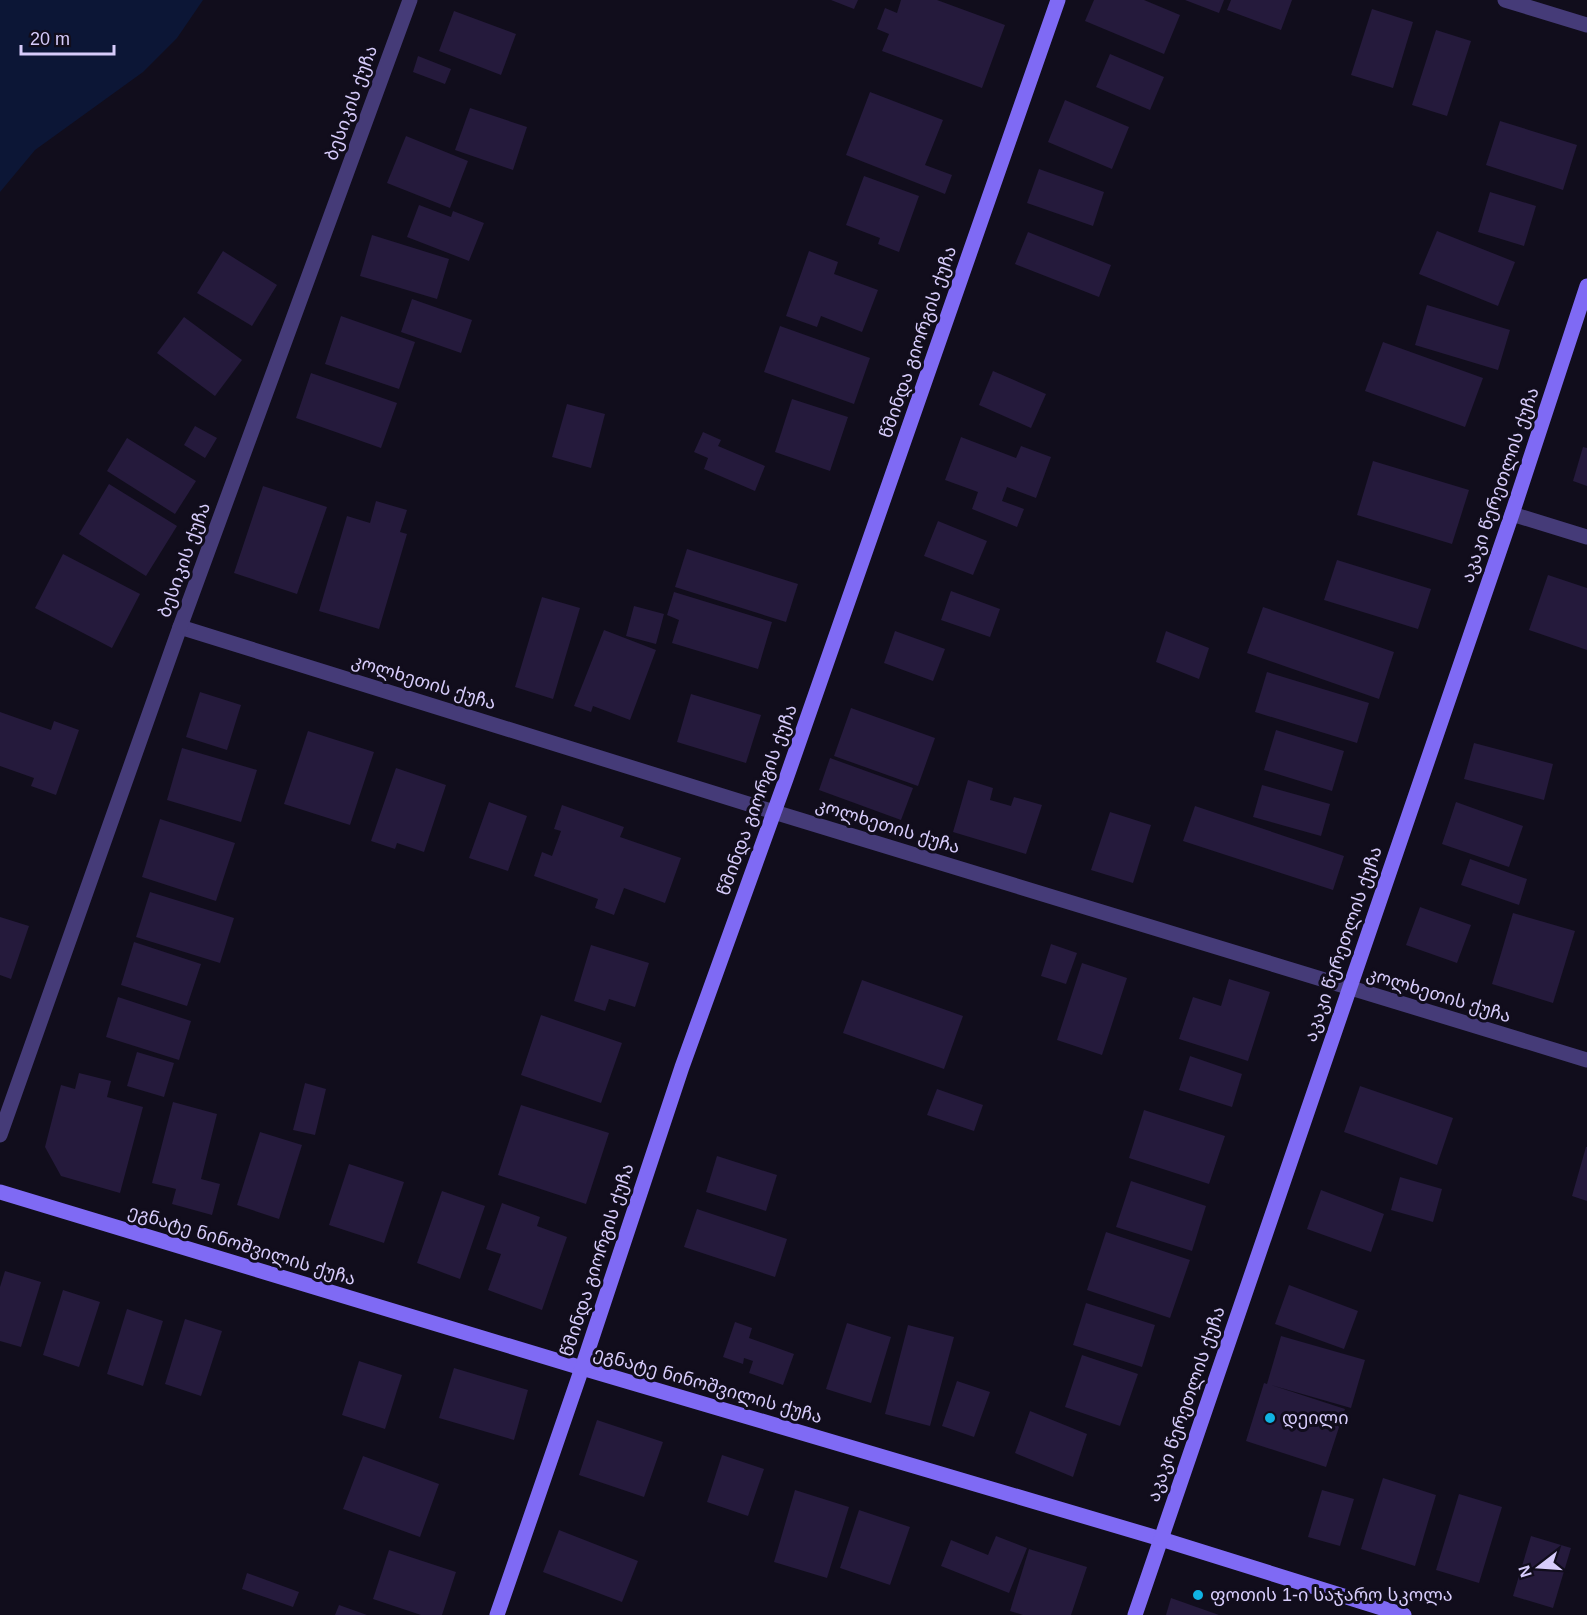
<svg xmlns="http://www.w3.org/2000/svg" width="1587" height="1615" font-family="Arial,'Noto Sans Georgian',sans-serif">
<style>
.water{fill:#0c1636}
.building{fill:#251a3c}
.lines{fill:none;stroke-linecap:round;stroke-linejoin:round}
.street{stroke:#453b78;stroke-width:15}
.secondary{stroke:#7f6af4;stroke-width:15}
.poi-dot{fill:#10b3e3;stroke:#110d1c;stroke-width:2}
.labels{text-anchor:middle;stroke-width:6;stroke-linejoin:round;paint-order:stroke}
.street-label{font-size:18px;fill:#d7ccfb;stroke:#110d1c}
.poi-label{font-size:18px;fill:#d7ccfb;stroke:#110d1c;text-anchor:start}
</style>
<rect width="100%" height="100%" fill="#110d1c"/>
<path class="water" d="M 0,0 L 203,0 L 177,38 L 143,72 L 35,150 L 0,192 Z"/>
<g class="building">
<path d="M 831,0 L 858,0 L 854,9 Z"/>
<path d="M 901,0 L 937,0 L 1005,25 L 982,88 L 882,51 L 889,34 L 877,29 L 885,8 L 897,13 Z"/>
<path d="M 1094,0 L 1144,0 L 1180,15 L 1164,54 L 1085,21 Z"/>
<path d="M 1185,0 L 1224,0 L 1219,13 Z"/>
<path d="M 1231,0 L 1292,0 L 1281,30 L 1227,10 Z"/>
<path d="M 1372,9 L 1413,22 L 1393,88 L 1351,75 Z"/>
<path d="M 454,11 L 516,34 L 501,75 L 439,51 Z"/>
<path d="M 1436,30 L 1471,41 L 1447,116 L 1412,105 Z"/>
<path d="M 1110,54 L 1164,77 L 1150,110 L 1096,87 Z"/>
<path d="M 418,56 L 451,69 L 445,84 L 413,72 Z"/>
<path d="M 870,92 L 943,120 L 925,165 L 952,175 L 945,194 L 846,155 Z"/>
<path d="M 1065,100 L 1129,127 L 1112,169 L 1048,142 Z"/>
<path d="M 470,108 L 527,127 L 513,170 L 455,150 Z"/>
<path d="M 1500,121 L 1577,145 L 1563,190 L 1486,165 Z"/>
<path d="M 406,136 L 468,161 L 450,208 L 387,183 Z"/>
<path d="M 1039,169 L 1104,192 L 1093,226 L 1027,203 Z"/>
<path d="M 864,176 L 919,196 L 899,252 L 878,244 L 880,238 L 846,225 Z"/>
<path d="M 1490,192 L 1536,206 L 1524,246 L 1478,232 Z"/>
<path d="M 419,205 L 451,217 L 453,211 L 484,223 L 469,261 L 407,237 Z"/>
<path d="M 1437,231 L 1515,262 L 1498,306 L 1419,274 Z"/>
<path d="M 1028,232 L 1111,265 L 1099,297 L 1015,264 Z"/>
<path d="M 372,235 L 449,259 L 437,299 L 360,276 Z"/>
<path d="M 223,251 L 277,285 L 252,326 L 197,293 Z"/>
<path d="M 809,251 L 838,262 L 834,274 L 878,290 L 862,332 L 821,316 L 817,327 L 786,316 Z"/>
<path d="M 412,299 L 472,320 L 461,353 L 401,332 Z"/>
<path d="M 1427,305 L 1510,330 L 1498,370 L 1415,345 Z"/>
<path d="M 341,316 L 415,342 L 399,389 L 325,364 Z"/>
<path d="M 184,317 L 242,360 L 215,396 L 157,353 Z"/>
<path d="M 780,326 L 870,358 L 854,404 L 764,372 Z"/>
<path d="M 1383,342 L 1483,378 L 1465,427 L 1365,391 Z"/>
<path d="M 993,371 L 1046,394 L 1031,428 L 979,405 Z"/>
<path d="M 311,373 L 397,403 L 381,448 L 296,418 Z"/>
<path d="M 792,399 L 848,417 L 830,471 L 775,452 Z"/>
<path d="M 567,404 L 605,414 L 591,468 L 552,457 Z"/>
<path d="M 195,426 L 217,438 L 205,458 L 184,445 Z"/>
<path d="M 703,432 L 721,440 L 718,446 L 765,466 L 755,491 L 704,469 L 708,458 L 694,452 Z"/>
<path d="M 961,437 L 1016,458 L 1021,446 L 1051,457 L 1036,498 L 1007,487 L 1002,501 L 1024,509 L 1017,527 L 972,509 L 978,492 L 945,480 Z"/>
<path d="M 127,438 L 196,481 L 175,514 L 107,471 Z"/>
<path d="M 1583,447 L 1587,448 L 1587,486 L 1573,481 Z"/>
<path d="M 1373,461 L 1469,490 L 1452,544 L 1357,515 Z"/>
<path d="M 109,484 L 177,526 L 146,576 L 79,534 Z"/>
<path d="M 263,486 L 327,507 L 297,594 L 234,573 Z"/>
<path d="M 376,501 L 407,510 L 400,532 L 407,534 L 379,629 L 319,611 L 347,516 L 370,523 Z"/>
<path d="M 938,521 L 987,541 L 973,575 L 924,556 Z"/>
<path d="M 687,549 L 798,584 L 786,622 L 675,587 Z"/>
<path d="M 63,554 L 140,594 L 112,648 L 35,608 Z"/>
<path d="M 1337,560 L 1431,589 L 1418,629 L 1324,600 Z"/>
<path d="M 1548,575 L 1587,588 L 1587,650 L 1529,630 Z"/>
<path d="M 951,591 L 1000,609 L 990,637 L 941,620 Z"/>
<path d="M 674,592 L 772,622 L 758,669 L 672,643 L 679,620 L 667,615 Z"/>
<path d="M 542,597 L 580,608 L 553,699 L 515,687 Z"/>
<path d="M 634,606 L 664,614 L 656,644 L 626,636 Z"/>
<path d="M 1263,607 L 1394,652 L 1379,699 L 1247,653 Z"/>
<path d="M 604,630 L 656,650 L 630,720 L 593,706 L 591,712 L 574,706 Z"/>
<path d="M 895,631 L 945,649 L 933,681 L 884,663 Z"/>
<path d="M 1166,631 L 1209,648 L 1199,679 L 1156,662 Z"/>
<path d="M 1267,672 L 1369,703 L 1357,743 L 1255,712 Z"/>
<path d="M 200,692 L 241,705 L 227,750 L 186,737 Z"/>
<path d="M 691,694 L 761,715 L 746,763 L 677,742 Z"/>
<path d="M 851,708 L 935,738 L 918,786 L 834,756 Z"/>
<path d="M 0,712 L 51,730 L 54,721 L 79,730 L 56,795 L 31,786 L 34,778 L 0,766 Z"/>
<path d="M 1276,730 L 1344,751 L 1332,791 L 1264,770 Z"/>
<path d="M 308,731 L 374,752 L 350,825 L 284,804 Z"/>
<path d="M 1474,743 L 1553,764 L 1544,800 L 1464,779 Z"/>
<path d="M 182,748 L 257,770 L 241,822 L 167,800 Z"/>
<path d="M 830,758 L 913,788 L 901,820 L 819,790 Z"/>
<path d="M 396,768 L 446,785 L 424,852 L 397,843 L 395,849 L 371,841 Z"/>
<path d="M 968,780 L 993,788 L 990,800 L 1011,806 L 1014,797 L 1042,805 L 1026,854 L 953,832 Z"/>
<path d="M 1262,785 L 1330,804 L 1321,836 L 1253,817 Z"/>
<path d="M 489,802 L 527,816 L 508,871 L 469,858 Z"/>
<path d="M 1456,802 L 1523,826 L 1509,867 L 1442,844 Z"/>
<path d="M 562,805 L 624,827 L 620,837 L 681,858 L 665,903 L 624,888 L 614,915 L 595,908 L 598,899 L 534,876 L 542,852 L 552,856 L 561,831 L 554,829 Z"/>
<path d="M 1195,806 L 1344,856 L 1333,890 L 1183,841 Z"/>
<path d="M 1110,812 L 1151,825 L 1133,883 L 1091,870 Z"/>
<path d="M 160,819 L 235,843 L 216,901 L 142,877 Z"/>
<path d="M 1470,859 L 1527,879 L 1519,905 L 1461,885 Z"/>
<path d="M 150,892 L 234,918 L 220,963 L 136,937 Z"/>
<path d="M 1420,907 L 1471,925 L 1457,963 L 1406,945 Z"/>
<path d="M 1513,913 L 1575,931 L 1553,1003 L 1492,984 Z"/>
<path d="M 0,917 L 29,926 L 11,979 L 0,975 Z"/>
<path d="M 134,942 L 201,964 L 187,1006 L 121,985 Z"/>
<path d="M 1051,944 L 1077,953 L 1066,984 L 1041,976 Z"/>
<path d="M 591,945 L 649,963 L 635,1007 L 609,999 L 605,1011 L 574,1001 Z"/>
<path d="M 1082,963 L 1127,978 L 1102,1055 L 1057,1040 Z"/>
<path d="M 1229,979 L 1270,992 L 1248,1061 L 1179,1039 L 1193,997 L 1221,1006 Z"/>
<path d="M 862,980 L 963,1016 L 944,1069 L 843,1033 Z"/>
<path d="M 118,997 L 191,1021 L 179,1060 L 106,1037 Z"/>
<path d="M 541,1015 L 622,1043 L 601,1103 L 521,1075 Z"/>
<path d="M 137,1052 L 174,1063 L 164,1097 L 127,1086 Z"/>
<path d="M 1190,1056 L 1242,1074 L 1232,1107 L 1179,1090 Z"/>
<path d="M 79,1073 L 111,1081 L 107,1097 L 143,1107 L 120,1193 L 61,1176 L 45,1147 L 61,1085 L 75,1089 Z"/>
<path d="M 305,1083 L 326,1089 L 315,1135 L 293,1130 Z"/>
<path d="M 1360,1086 L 1453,1118 L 1437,1165 L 1344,1132 Z"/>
<path d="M 937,1089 L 983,1105 L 974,1131 L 927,1115 Z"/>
<path d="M 173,1102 L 217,1114 L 201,1179 L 220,1184 L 212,1215 L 172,1204 L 176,1189 L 152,1183 Z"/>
<path d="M 521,1105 L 609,1133 L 586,1204 L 498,1175 Z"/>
<path d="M 1144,1110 L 1225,1136 L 1209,1184 L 1129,1158 Z"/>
<path d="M 260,1132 L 302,1145 L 279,1219 L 237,1205 Z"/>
<path d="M 1586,1147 L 1587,1147 L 1587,1201 L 1572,1196 Z"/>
<path d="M 717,1156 L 777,1175 L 766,1211 L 706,1192 Z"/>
<path d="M 349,1164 L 404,1182 L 384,1243 L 329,1225 Z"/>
<path d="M 1400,1177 L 1442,1189 L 1433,1222 L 1391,1210 Z"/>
<path d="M 1131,1181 L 1206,1206 L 1192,1251 L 1116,1227 Z"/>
<path d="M 1321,1190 L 1384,1214 L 1371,1252 L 1307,1229 Z"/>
<path d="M 442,1191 L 485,1206 L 460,1279 L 417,1263 Z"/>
<path d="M 502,1203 L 540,1217 L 537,1226 L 567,1237 L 542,1310 L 488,1290 L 501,1254 L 486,1249 Z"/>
<path d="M 697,1209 L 787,1239 L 775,1277 L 684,1247 Z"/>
<path d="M 1106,1232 L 1190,1260 L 1170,1318 L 1087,1290 Z"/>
<path d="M 5,1271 L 41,1282 L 21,1347 L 0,1341 L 0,1287 Z"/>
<path d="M 1289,1285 L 1358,1311 L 1344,1349 L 1275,1324 Z"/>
<path d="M 63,1290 L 100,1302 L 79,1367 L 43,1355 Z"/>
<path d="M 1086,1303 L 1155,1325 L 1142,1367 L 1073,1345 Z"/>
<path d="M 127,1309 L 163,1321 L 143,1386 L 107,1374 Z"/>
<path d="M 185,1319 L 222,1331 L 201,1396 L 165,1384 Z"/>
<path d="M 735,1322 L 752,1328 L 749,1338 L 794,1354 L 783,1385 L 749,1373 L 753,1361 L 744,1358 L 743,1364 L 723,1357 Z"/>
<path d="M 847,1323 L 891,1337 L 871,1403 L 826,1389 Z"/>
<path d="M 908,1325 L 954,1337 L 930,1426 L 885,1414 Z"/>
<path d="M 1281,1336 L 1365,1360 L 1351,1408 L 1271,1385 L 1345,1409 L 1326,1467 L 1246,1441 L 1264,1383 L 1267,1384 Z"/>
<path d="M 1082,1355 L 1138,1374 L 1120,1426 L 1065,1407 Z"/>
<path d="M 359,1361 L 402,1375 L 385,1429 L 342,1415 Z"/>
<path d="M 454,1368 L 528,1390 L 514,1440 L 439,1418 Z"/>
<path d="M 957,1381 L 990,1392 L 974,1437 L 942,1426 Z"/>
<path d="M 1030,1411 L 1087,1434 L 1073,1477 L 1015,1453 Z"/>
<path d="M 597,1420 L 663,1442 L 644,1497 L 579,1475 Z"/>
<path d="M 722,1455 L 764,1469 L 748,1516 L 707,1502 Z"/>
<path d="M 363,1456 L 439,1484 L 420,1537 L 343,1509 Z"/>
<path d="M 1383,1478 L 1436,1495 L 1415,1566 L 1361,1549 Z"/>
<path d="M 795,1490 L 849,1507 L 827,1578 L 774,1562 Z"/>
<path d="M 1322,1490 L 1354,1499 L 1340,1546 L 1308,1537 Z"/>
<path d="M 1459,1494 L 1502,1507 L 1479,1583 L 1436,1570 Z"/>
<path d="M 859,1510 L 910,1527 L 890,1585 L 840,1568 Z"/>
<path d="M 559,1530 L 638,1561 L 622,1602 L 543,1572 Z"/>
<path d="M 996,1536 L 1027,1548 L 1009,1593 L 941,1566 L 951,1540 L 988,1555 Z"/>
<path d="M 1531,1536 L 1571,1548 L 1553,1608 L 1513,1596 Z"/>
<path d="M 1029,1549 L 1087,1567 L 1071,1615 L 1023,1615 L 1010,1611 Z"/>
<path d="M 389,1550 L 456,1572 L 442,1615 L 421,1615 L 373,1599 Z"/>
<path d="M 247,1573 L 299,1592 L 293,1607 L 242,1589 Z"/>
<path d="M 1171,1598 L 1219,1615 L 1166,1615 Z"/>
<path d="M 339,1605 L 367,1615 L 335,1615 Z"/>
</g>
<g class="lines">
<g class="street">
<path d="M 1505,0 L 1587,25"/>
<path d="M 1512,514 L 1587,537"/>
<path d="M 180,627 L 774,812 L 1587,1060"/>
<path d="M 0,1135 L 180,627 L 410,0"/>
</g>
<g class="secondary">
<path d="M 0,1192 L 582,1368 L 1161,1539 L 1404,1615"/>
<path d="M 497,1615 L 582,1368 L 682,1067 L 786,779 L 1058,0"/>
<path d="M 1135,1615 L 1512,514 L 1587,286"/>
</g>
</g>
<g class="poi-dot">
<circle cx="1270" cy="1418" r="6"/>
<circle cx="1198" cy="1595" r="6"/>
</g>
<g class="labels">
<g class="street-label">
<text transform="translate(351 103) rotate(-70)" y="6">ბესიკის ქუჩა</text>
<text transform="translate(918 342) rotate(-71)" y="6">წმინდა გიორგის ქუჩა</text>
<text transform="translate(1500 485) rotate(-71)" y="6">აკაკი წერეთლის ქუჩა</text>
<text transform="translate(184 560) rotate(-70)" y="6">ბესიკის ქუჩა</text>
<text transform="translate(424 682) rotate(17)" y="6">კოლხეთის ქუჩა</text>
<text transform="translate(757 800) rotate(-70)" y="6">წმინდა გიორგის ქუჩა</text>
<text transform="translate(888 826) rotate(17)" y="6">კოლხეთის ქუჩა</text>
<text transform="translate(1343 944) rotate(-71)" y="6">აკაკი წერეთლის ქუჩა</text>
<text transform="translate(1439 995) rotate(17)" y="6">კოლხეთის ქუჩა</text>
<text transform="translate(242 1245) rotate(17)" y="6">ეგნატე ნინოშვილის ქუჩა</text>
<text transform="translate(597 1260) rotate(-72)" y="6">წმინდა გიორგის ქუჩა</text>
<text transform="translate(708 1385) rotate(16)" y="6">ეგნატე ნინოშვილის ქუჩა</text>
<text transform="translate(1186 1404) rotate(-71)" y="6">აკაკი წერეთლის ქუჩა</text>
</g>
<g class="poi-label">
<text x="1282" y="1424">დეილი</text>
<text x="1210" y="1601">ფოთის 1-ი საჯარო სკოლა</text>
</g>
</g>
<g transform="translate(1539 1567) rotate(253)" stroke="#110d1c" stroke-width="4.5" paint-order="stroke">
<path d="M0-4.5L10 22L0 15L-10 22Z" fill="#d7ccfb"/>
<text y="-9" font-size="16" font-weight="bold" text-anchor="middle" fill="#d7ccfb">N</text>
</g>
<path d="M21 45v9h93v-9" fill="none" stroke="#d7ccfb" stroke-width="3"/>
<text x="30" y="45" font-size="18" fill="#d7ccfb" stroke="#110d1c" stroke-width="4.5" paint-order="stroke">20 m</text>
</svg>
